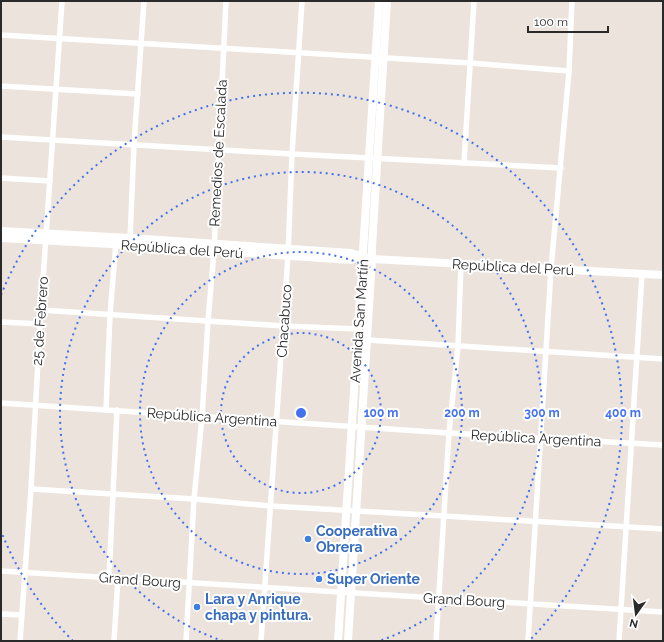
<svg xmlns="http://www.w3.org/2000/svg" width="664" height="642" font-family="Raleway,sans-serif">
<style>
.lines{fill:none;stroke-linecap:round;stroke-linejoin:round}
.street{stroke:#fff;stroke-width:5.5}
.secondary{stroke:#fff;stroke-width:8}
.ring{fill:none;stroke:#4471f0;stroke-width:2;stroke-dasharray:2 4}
.shop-dot{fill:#3f7fe0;stroke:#fff;stroke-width:1.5}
.labels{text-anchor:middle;stroke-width:4;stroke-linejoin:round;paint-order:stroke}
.street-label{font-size:14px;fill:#2a2a2a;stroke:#fff}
.shop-label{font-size:14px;font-weight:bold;fill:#366cbe;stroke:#fff;text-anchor:start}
.centre{fill:#4471f0;stroke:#fff;stroke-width:2}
.ring-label{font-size:12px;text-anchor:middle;font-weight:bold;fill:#4471f0;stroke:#fff;stroke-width:4;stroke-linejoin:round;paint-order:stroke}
</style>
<rect width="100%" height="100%" fill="#ebe3dc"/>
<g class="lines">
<g class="street">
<path d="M 1,35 L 470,63 L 569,71"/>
<path d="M 1,86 L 138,94"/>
<path d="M 1,137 L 292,154 L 561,168"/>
<path d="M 464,163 L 474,1"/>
<path d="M 1,178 L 50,181"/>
<path d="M 130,240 L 134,144 L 144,1"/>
<path d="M 41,310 L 284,326 L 358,329 L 368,340 L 663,359"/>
<path d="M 1,322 L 40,324"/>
<path d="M 1,403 L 449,433 L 663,445"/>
<path d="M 106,410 L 110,315 L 116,242"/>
<path d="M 31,489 L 194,499 L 271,506 L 444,516 L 663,529"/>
<path d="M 1,571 L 663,612"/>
<path d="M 109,578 L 117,410"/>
<path d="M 1,614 L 22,615"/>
<path d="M 20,641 L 31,489 L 40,324 L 62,1"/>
<path d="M 114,641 L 118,578"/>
<path d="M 186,641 L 194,499 L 202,417 L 208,321 L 214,251 L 226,1"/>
<path d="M 261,641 L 288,255 L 292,154 L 302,1"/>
<path d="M 436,641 L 449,433 L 458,346 L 461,264"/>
<path d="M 528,641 L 551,269 L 569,71 L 572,1"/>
<path d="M 619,641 L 642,274"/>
</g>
<g class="secondary">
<path d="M 1,231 L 130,238 L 351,253 L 372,259 L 663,275"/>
<path d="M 1,238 L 129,245 L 351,260 L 362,256"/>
<path d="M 338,641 L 379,1"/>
<path d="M 348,641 L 372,259 L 372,247 L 387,1"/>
</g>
</g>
<g class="ring">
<circle cx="301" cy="413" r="80"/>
<circle cx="301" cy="413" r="161"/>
<path d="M223 641A241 241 0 1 1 379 641"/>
<path d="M73 641A322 322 0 0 1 1 531M1 295A322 322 0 1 1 529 641"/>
</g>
<g class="shop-dot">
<circle cx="308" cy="539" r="4"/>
<circle cx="319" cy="579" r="4"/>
<circle cx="197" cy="607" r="4"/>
</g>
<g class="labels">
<g class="street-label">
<text transform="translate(218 153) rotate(-87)" y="5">Remedios de Escalada</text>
<text transform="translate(182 249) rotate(4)" y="5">República del Perú</text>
<text transform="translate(513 267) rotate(3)" y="5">República del Perú</text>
<text transform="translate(40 321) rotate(-86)" y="5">25 de Febrero</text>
<text transform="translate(284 321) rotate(-86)" y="5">Chacabuco</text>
<text transform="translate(359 321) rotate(-86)" y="5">Avenida San Martín</text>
<text transform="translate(212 417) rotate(4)" y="5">República Argentina</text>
<text transform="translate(536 438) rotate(3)" y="5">República Argentina</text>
<text transform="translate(140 580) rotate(4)" y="5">Grand Bourg</text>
<text transform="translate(464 600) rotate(3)" y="5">Grand Bourg</text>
</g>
<g class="shop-label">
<text x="316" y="536">Cooperativa<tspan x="316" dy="16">Obrera</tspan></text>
<text x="327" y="584">Super Oriente</text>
<text x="205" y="604">Lara y Anrique<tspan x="205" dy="16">chapa y pintura.</tspan></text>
</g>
</g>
<circle cx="301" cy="413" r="6" class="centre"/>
<g class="ring-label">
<text x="381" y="417">100 m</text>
<text x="462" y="417">200 m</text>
<text x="542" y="417">300 m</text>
<text x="623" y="417">400 m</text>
</g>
<rect width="664" height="642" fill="none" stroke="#2a2a2a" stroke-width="4"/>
<g transform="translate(636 614) rotate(194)" stroke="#ffffff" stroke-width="3" paint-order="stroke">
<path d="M0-3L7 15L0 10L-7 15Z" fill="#2a2a2a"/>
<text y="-6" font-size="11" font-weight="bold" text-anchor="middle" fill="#2a2a2a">N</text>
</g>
<path d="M528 26v6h80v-6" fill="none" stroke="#2a2a2a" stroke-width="2"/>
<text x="534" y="26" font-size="12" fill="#2a2a2a" stroke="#ffffff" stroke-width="3" paint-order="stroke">100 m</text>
</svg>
